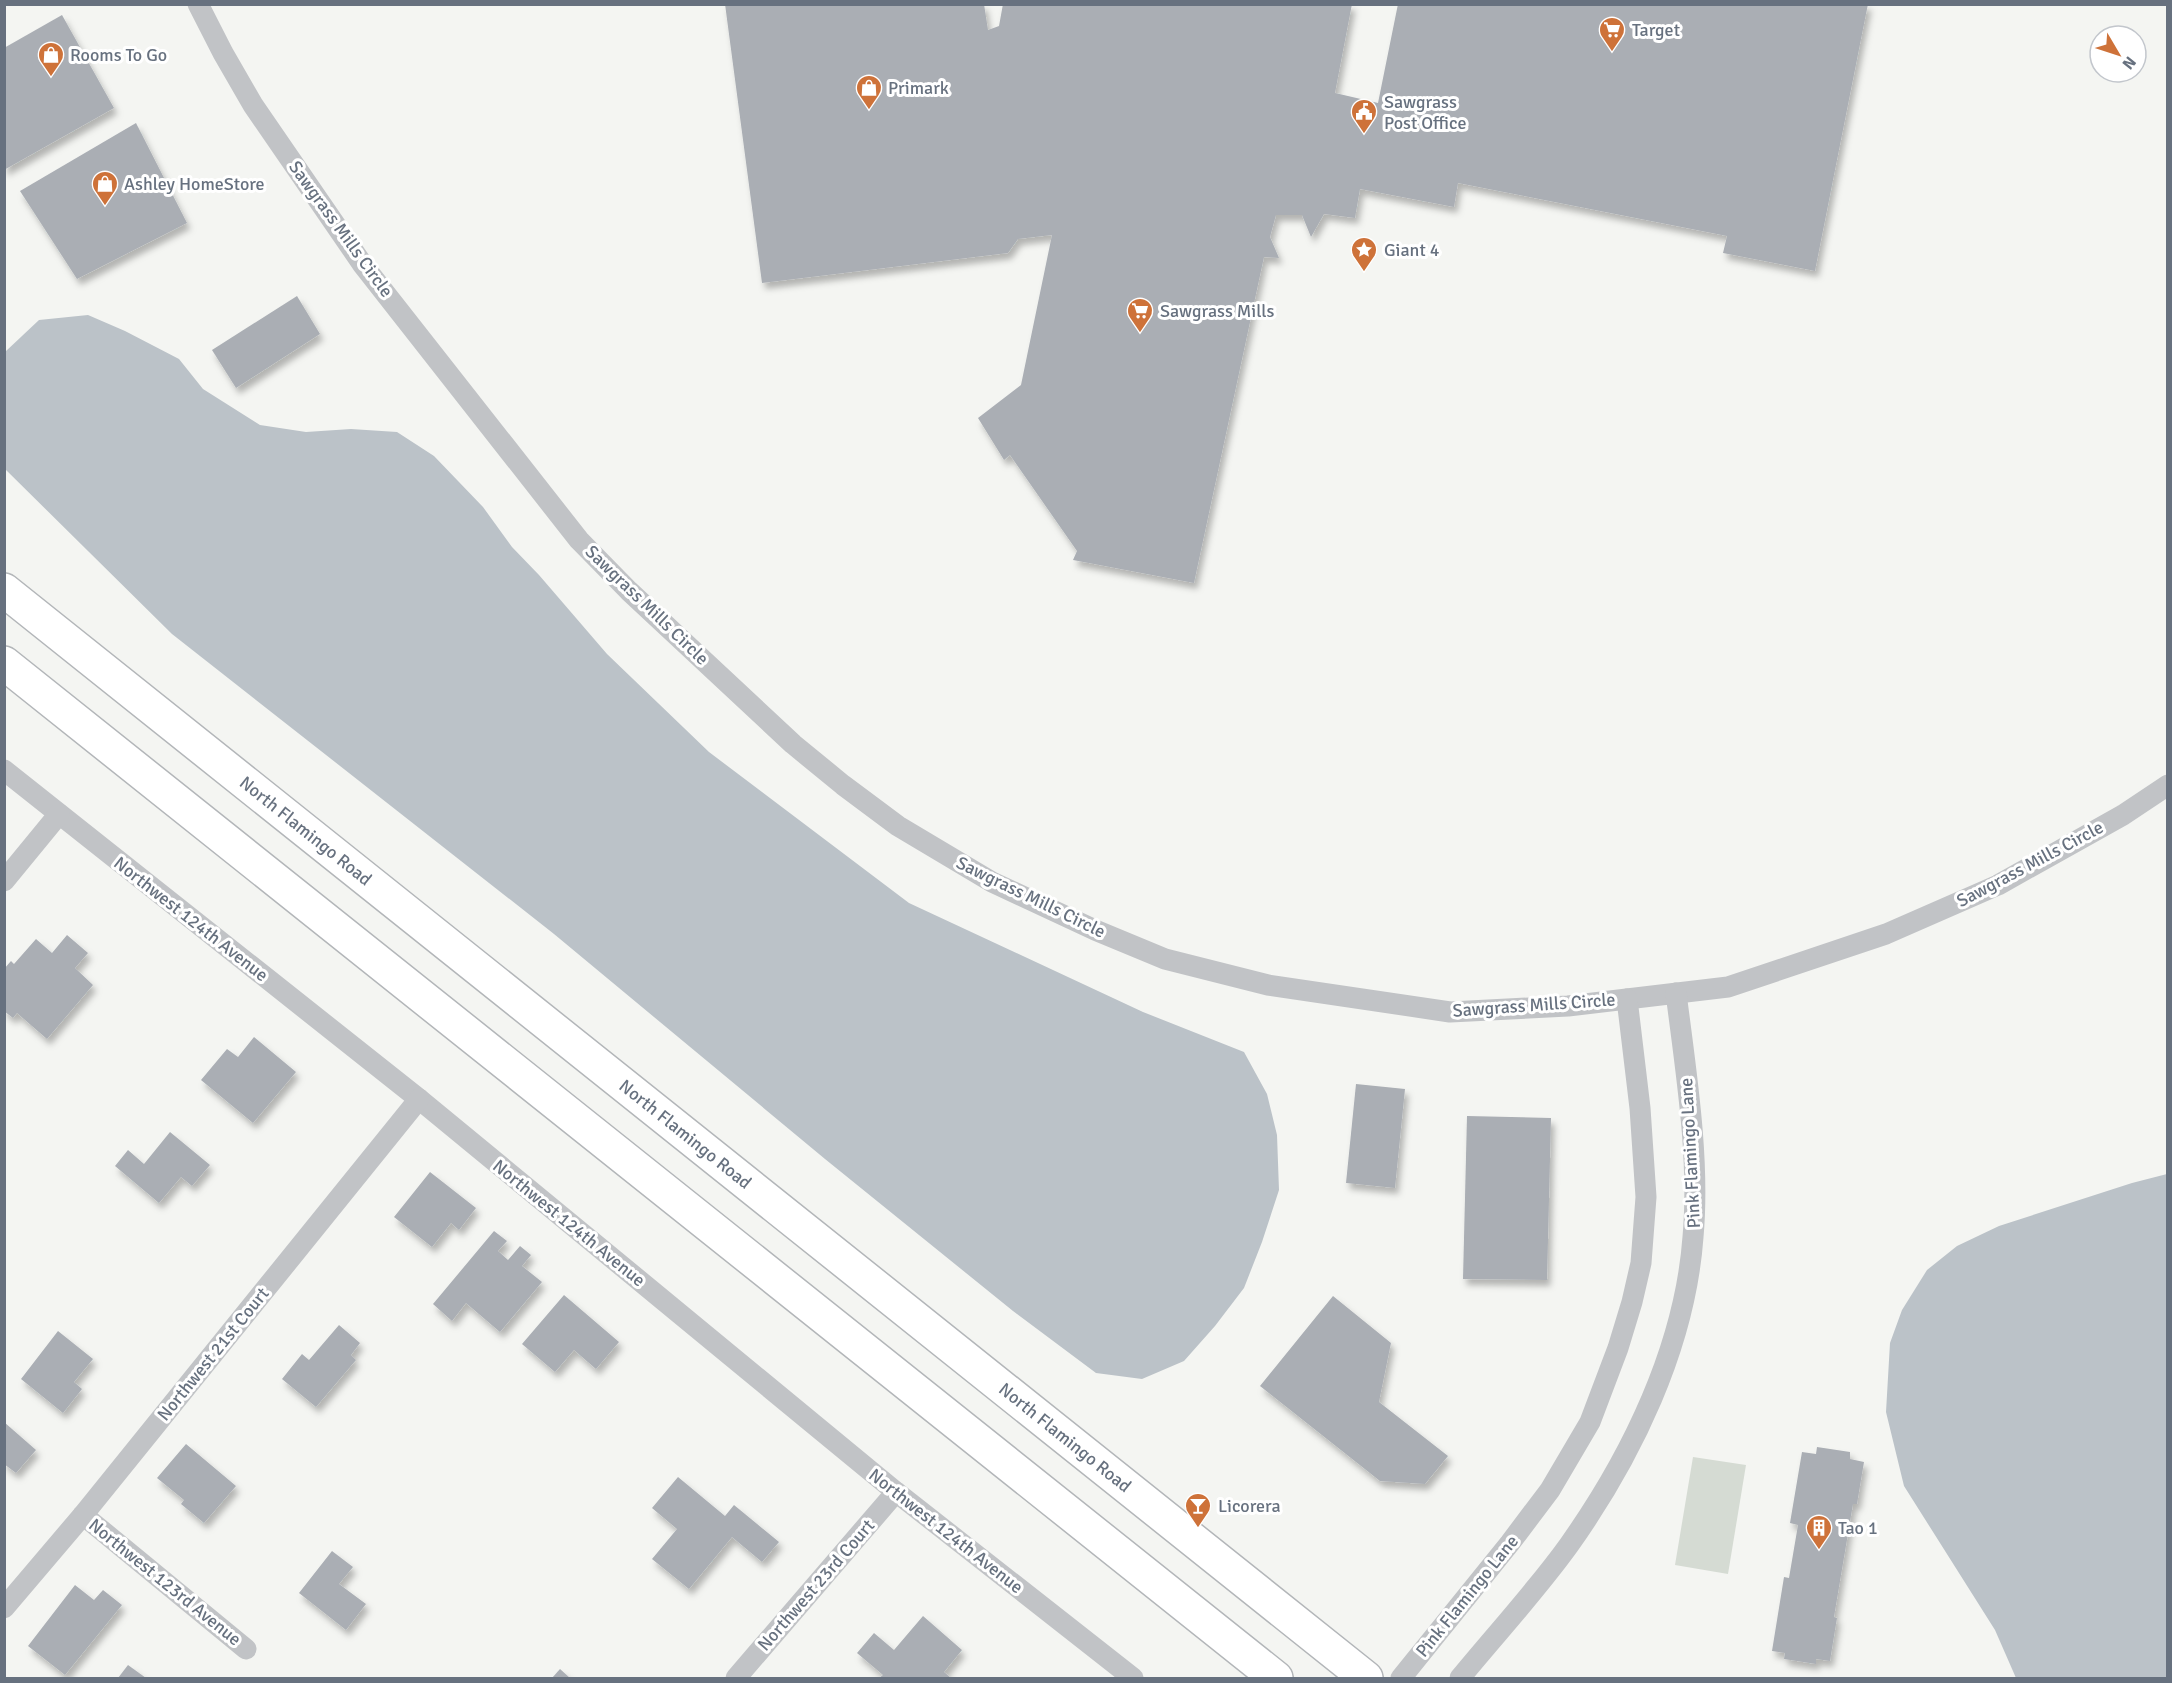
<svg xmlns="http://www.w3.org/2000/svg" width="2172" height="1683" font-family="Signika,sans-serif">
<style>
.green{fill:#d5dbd3}
.water{fill:#bbc2c8}
.building{fill:#aaaeb4;filter:url(#shadow)}
.lines{fill:none;stroke-linecap:round;stroke-linejoin:round}
.highway-casing{stroke:#b3b6b9;stroke-width:36}
.street{stroke:#c1c3c6;stroke-width:21}
.highway{stroke:#fff;stroke-width:33}
.labels{text-anchor:middle;stroke-width:6;stroke-linejoin:round;paint-order:stroke}
.poi-label{font-size:18px;fill:#67717f;stroke:#fff;text-anchor:start}
.street-label{font-size:18px;fill:#67717f;stroke:#fff}
</style>
<defs>
<filter id="shadow"><feDropShadow dx="3.5" dy="6" stdDeviation="3" flood-color="#0004"/></filter>
</defs>
<rect width="100%" height="100%" fill="#f4f5f2"/>
<path class="green" d="M 1693,1457 L 1746,1465 L 1728,1574 L 1675,1565 Z"/>
<g class="water">
<path d="M 88,315 L 125,331 L 179,359 L 203,389 L 260,425 L 306,432 L 351,429 L 397,432 L 434,456 L 483,507 L 512,547 L 539,575 L 607,654 L 709,752 L 909,903 L 1143,1012 L 1244,1052 L 1267,1094 L 1277,1135 L 1279,1190 L 1262,1242 L 1244,1288 L 1215,1326 L 1184,1361 L 1142,1379 L 1096,1373 L 1013,1311 L 825,1159 L 554,934 L 172,634 L 5,469 L 5,352 L 39,320 Z"/>
<path d="M 2167,1174 L 2167,1678 L 2016,1678 L 1995,1630 L 1904,1486 L 1886,1412 L 1890,1343 L 1902,1310 L 1927,1270 L 1957,1246 L 1999,1226 L 2132,1183 Z"/>
</g>
<g class="building">
<path d="M 725,4 L 984,4 L 988,30 L 999,26 L 1003,4 L 1352,4 L 1335,93 L 1378,103 L 1398,4 L 1868,4 L 1815,271 L 1723,253 L 1727,236 L 1458,183 L 1454,207 L 1360,189 L 1355,218 L 1324,214 L 1311,237 L 1302,215 L 1276,215 L 1270,237 L 1279,258 L 1264,257 L 1194,583 L 1073,560 L 1077,551 L 1010,455 L 1004,460 L 978,418 L 1021,385 L 1052,235 L 1018,239 L 1008,253 L 762,283 Z"/>
<path d="M 62,15 L 114,108 L 4,170 L 4,48 Z"/>
<path d="M 136,123 L 187,223 L 77,279 L 20,191 Z"/>
<path d="M 297,296 L 320,334 L 236,388 L 212,350 Z"/>
<path d="M 67,935 L 88,953 L 75,968 L 93,985 L 47,1039 L 17,1013 L 13,1018 L 4,1011 L 4,969 L 11,961 L 14,964 L 36,939 L 52,953 Z"/>
<path d="M 254,1037 L 296,1072 L 253,1123 L 201,1080 L 227,1049 L 238,1057 Z"/>
<path d="M 1356,1084 L 1405,1089 L 1395,1188 L 1346,1183 Z"/>
<path d="M 1467,1116 L 1551,1118 L 1547,1280 L 1463,1279 Z"/>
<path d="M 170,1132 L 210,1165 L 192,1186 L 181,1177 L 159,1203 L 115,1166 L 128,1150 L 144,1164 Z"/>
<path d="M 430,1172 L 476,1208 L 459,1230 L 451,1223 L 432,1247 L 394,1217 Z"/>
<path d="M 494,1231 L 507,1241 L 498,1251 L 508,1260 L 520,1246 L 531,1255 L 522,1266 L 542,1282 L 500,1332 L 466,1303 L 452,1321 L 433,1304 Z"/>
<path d="M 564,1295 L 619,1342 L 596,1369 L 574,1350 L 555,1372 L 522,1344 Z"/>
<path d="M 1333,1296 L 1391,1343 L 1379,1402 L 1448,1456 L 1425,1484 L 1380,1481 L 1260,1386 Z"/>
<path d="M 339,1325 L 360,1343 L 351,1355 L 356,1360 L 316,1407 L 282,1379 L 302,1354 L 309,1360 Z"/>
<path d="M 58,1331 L 93,1359 L 74,1382 L 82,1389 L 63,1413 L 21,1379 Z"/>
<path d="M 4,1422 L 36,1450 L 16,1473 L 4,1464 Z"/>
<path d="M 186,1444 L 236,1486 L 204,1523 L 181,1504 L 184,1500 L 157,1478 Z"/>
<path d="M 1817,1447 L 1850,1452 L 1850,1459 L 1864,1462 L 1857,1504 L 1853,1504 L 1834,1617 L 1837,1618 L 1830,1661 L 1816,1659 L 1816,1664 L 1784,1659 L 1785,1653 L 1772,1651 L 1784,1577 L 1789,1578 L 1798,1525 L 1790,1523 L 1802,1452 L 1816,1454 Z"/>
<path d="M 678,1477 L 725,1516 L 734,1505 L 779,1542 L 762,1562 L 732,1537 L 689,1589 L 652,1559 L 677,1529 L 652,1508 Z"/>
<path d="M 332,1551 L 353,1567 L 339,1584 L 366,1604 L 346,1630 L 299,1593 Z"/>
<path d="M 75,1585 L 94,1600 L 103,1590 L 122,1605 L 65,1675 L 28,1646 Z"/>
<path d="M 923,1616 L 962,1650 L 944,1672 L 951,1678 L 879,1678 L 883,1675 L 857,1653 L 874,1633 L 894,1650 Z"/>
<path d="M 128,1665 L 146,1678 L 118,1678 Z"/>
<path d="M 560,1669 L 570,1678 L 552,1678 Z"/>
</g>
<g class="lines">
<defs>
<g id="highway">
<path id="s1" d="M 4,590 L 1366,1678"/>
<path d="M 4,663 L 1276,1678"/>
</g>
</defs>
<use href="#highway" class="highway-casing"/>
<g class="street">
<path d="M 198,4 L 223,53 L 253,105 L 363,265 L 579,540 L 629,591 L 793,744 L 843,785 L 898,826 L 992,882 L 1095,930 L 1165,959 L 1268,985 L 1450,1012 L 1568,1006 L 1728,987 L 1886,934 L 1998,885 L 2123,815 L 2168,785"/>
<path d="M 4,770 L 419,1099 L 896,1492 L 1133,1678"/>
<path d="M 4,881 L 59,814"/>
<path d="M 83,1515 L 246,1649"/>
<path d="M 4,1608 L 83,1515 L 419,1099"/>
<path d="M 736,1678 L 896,1492"/>
<path d="M 1401,1678 L 1510,1543 L 1550,1490 L 1590,1422 L 1618,1348 L 1632,1302 L 1641,1263 L 1646,1197 L 1640,1108 L 1627,999"/>
<path d="M 1460,1678 C 1496,1634 1536,1591 1569,1545 C 1632,1456 1685,1347 1693,1237 C 1700,1159 1686,1072 1676,993"/>
</g>
<use href="#highway" class="highway"/>
</g>
<defs>
<symbol id="supermarket-pin" viewBox="-11 -11 22 30"><path d="M0 17L-7.5 6A9.5 9.5 0 1 1 7.5 6Z" fill="#ce7239" stroke="#fff"/><path d="M-6-5.5h2.5l.6 2H6L4.5 2H-2.5L-4.4-4H-6ZM-1.5 3.2a1.3 1.3 0 1 0 .1 0ZM3 3.2a1.3 1.3 0 1 0 .1 0Z" fill="#fff"/></symbol>
<symbol id="shop-pin" viewBox="-11 -11 22 30"><path d="M0 17L-7.5 6A9.5 9.5 0 1 1 7.5 6Z" fill="#ce7239" stroke="#fff"/><path d="M-5-2.5h2.3a2.7 3.5 0 0 1 5.4 0H5L5.5 6h-11ZM-1.5-2.5h3a1.5 2.3 0 0 0-3 0Z" fill="#fff"/></symbol>
<symbol id="civic-pin" viewBox="-11 -11 22 30"><path d="M0 17L-7.5 6A9.5 9.5 0 1 1 7.5 6Z" fill="#ce7239" stroke="#fff"/><path d="M-.6-6.5H3V-4.5H.6V-3L4-1V1h2V6H-6V1h2V-1L-.6-3ZM-1.2 2.5V6h2.4V2.5Z" fill="#fff"/></symbol>
<symbol id="sight-pin" viewBox="-11 -11 22 30"><path d="M0 17L-7.5 6A9.5 9.5 0 1 1 7.5 6Z" fill="#ce7239" stroke="#fff"/><path d="M0-6L1.8-2.2L6-1.7L2.9 1.2L3.7 5.4L0 3.3L-3.7 5.4L-2.9 1.2L-6-1.7L-1.8-2.2Z" fill="#fff"/></symbol>
<symbol id="bar-pin" viewBox="-11 -11 22 30"><path d="M0 17L-7.5 6A9.5 9.5 0 1 1 7.5 6Z" fill="#ce7239" stroke="#fff"/><path d="M-6-5H6L.8 .8V4.5H3.5V6h-7V4.5H-.8V.8Z" fill="#fff"/></symbol>
<symbol id="building-pin" viewBox="-11 -11 22 30"><path d="M0 17L-7.5 6A9.5 9.5 0 1 1 7.5 6Z" fill="#ce7239" stroke="#fff"/><path d="M-4-6H4V6H1V3H-1V6H-4ZM-2.5-4.3h1.7v1.8h-1.7ZM.8-4.3h1.7v1.8H.8ZM-2.5-1h1.7V.8h-1.7ZM.8-1h1.7V.8H.8Z" fill="#fff"/></symbol>
</defs>
<g fill-rule="evenodd">
<use href="#supermarket-pin" x="1597" y="15" width="30" height="40"/>
<use href="#shop-pin" x="36" y="40" width="30" height="40"/>
<use href="#shop-pin" x="854" y="73" width="30" height="40"/>
<use href="#civic-pin" x="1349" y="97" width="30" height="40"/>
<use href="#shop-pin" x="90" y="169" width="30" height="40"/>
<use href="#sight-pin" x="1349" y="235" width="30" height="40"/>
<use href="#supermarket-pin" x="1125" y="296" width="30" height="40"/>
<use href="#bar-pin" x="1183" y="1491" width="30" height="40"/>
<use href="#building-pin" x="1804" y="1513" width="30" height="40"/>
</g>
<g class="labels">
<g class="poi-label">
<text x="1632" y="36">Target</text>
<text x="70" y="61">Rooms To Go</text>
<text x="888" y="94">Primark</text>
<text x="1384" y="108">Sawgrass<tspan x="1384" dy="21">Post Office</tspan></text>
<text x="124" y="190">Ashley HomeStore</text>
<text x="1384" y="256">Giant 4</text>
<text x="1160" y="317">Sawgrass Mills</text>
<text x="1218" y="1512">Licorera</text>
<text x="1838" y="1534">Tao 1</text>
</g>
<g class="street-label">
<text transform="translate(341 229) rotate(54)" y="6">Sawgrass Mills Circle</text>
<text transform="translate(647 605) rotate(44)" y="6">Sawgrass Mills Circle</text>
<text dy="6" stroke="none"><textPath href="#s1" startOffset="386">North Flamingo Road</textPath></text>
<text transform="translate(2030 864) rotate(-28)" y="6">Sawgrass Mills Circle</text>
<text transform="translate(1031 897) rotate(26)" y="6">Sawgrass Mills Circle</text>
<text transform="translate(191 919) rotate(38)" y="6">Northwest 124th Avenue</text>
<text transform="translate(1534 1005) rotate(-4)" y="6">Sawgrass Mills Circle</text>
<text dy="6" stroke="none"><textPath href="#s1" startOffset="872">North Flamingo Road</textPath></text>
<text transform="translate(1690 1153) rotate(-93)" y="6">Pink Flamingo Lane</text>
<text transform="translate(569 1223) rotate(39)" y="6">Northwest 124th Avenue</text>
<text transform="translate(213 1354) rotate(-51)" y="6">Northwest 21st Court</text>
<text dy="6" stroke="none"><textPath href="#s1" startOffset="1358">North Flamingo Road</textPath></text>
<text transform="translate(946 1531) rotate(38)" y="6">Northwest 124th Avenue</text>
<text transform="translate(165 1582) rotate(39)" y="6">Northwest 123rd Avenue</text>
<text transform="translate(816 1585) rotate(-49)" y="6">Northwest 23rd Court</text>
<text transform="translate(1467 1596) rotate(-51)" y="6">Pink Flamingo Lane</text>
</g>
</g>
<rect width="2172" height="1683" fill="none" stroke="#67717f" stroke-width="12"/>
<g transform="translate(2118 54) rotate(129)"><circle r="28" fill="#ffffff" stroke="#c2c6cc" stroke-width="1.5"/>
<path d="M0-4.5L10 22L0 15L-10 22Z" fill="#ce7239"/>
<text y="-9" font-size="16" font-weight="bold" text-anchor="middle" fill="#67717f">N</text>
</g>
</svg>
